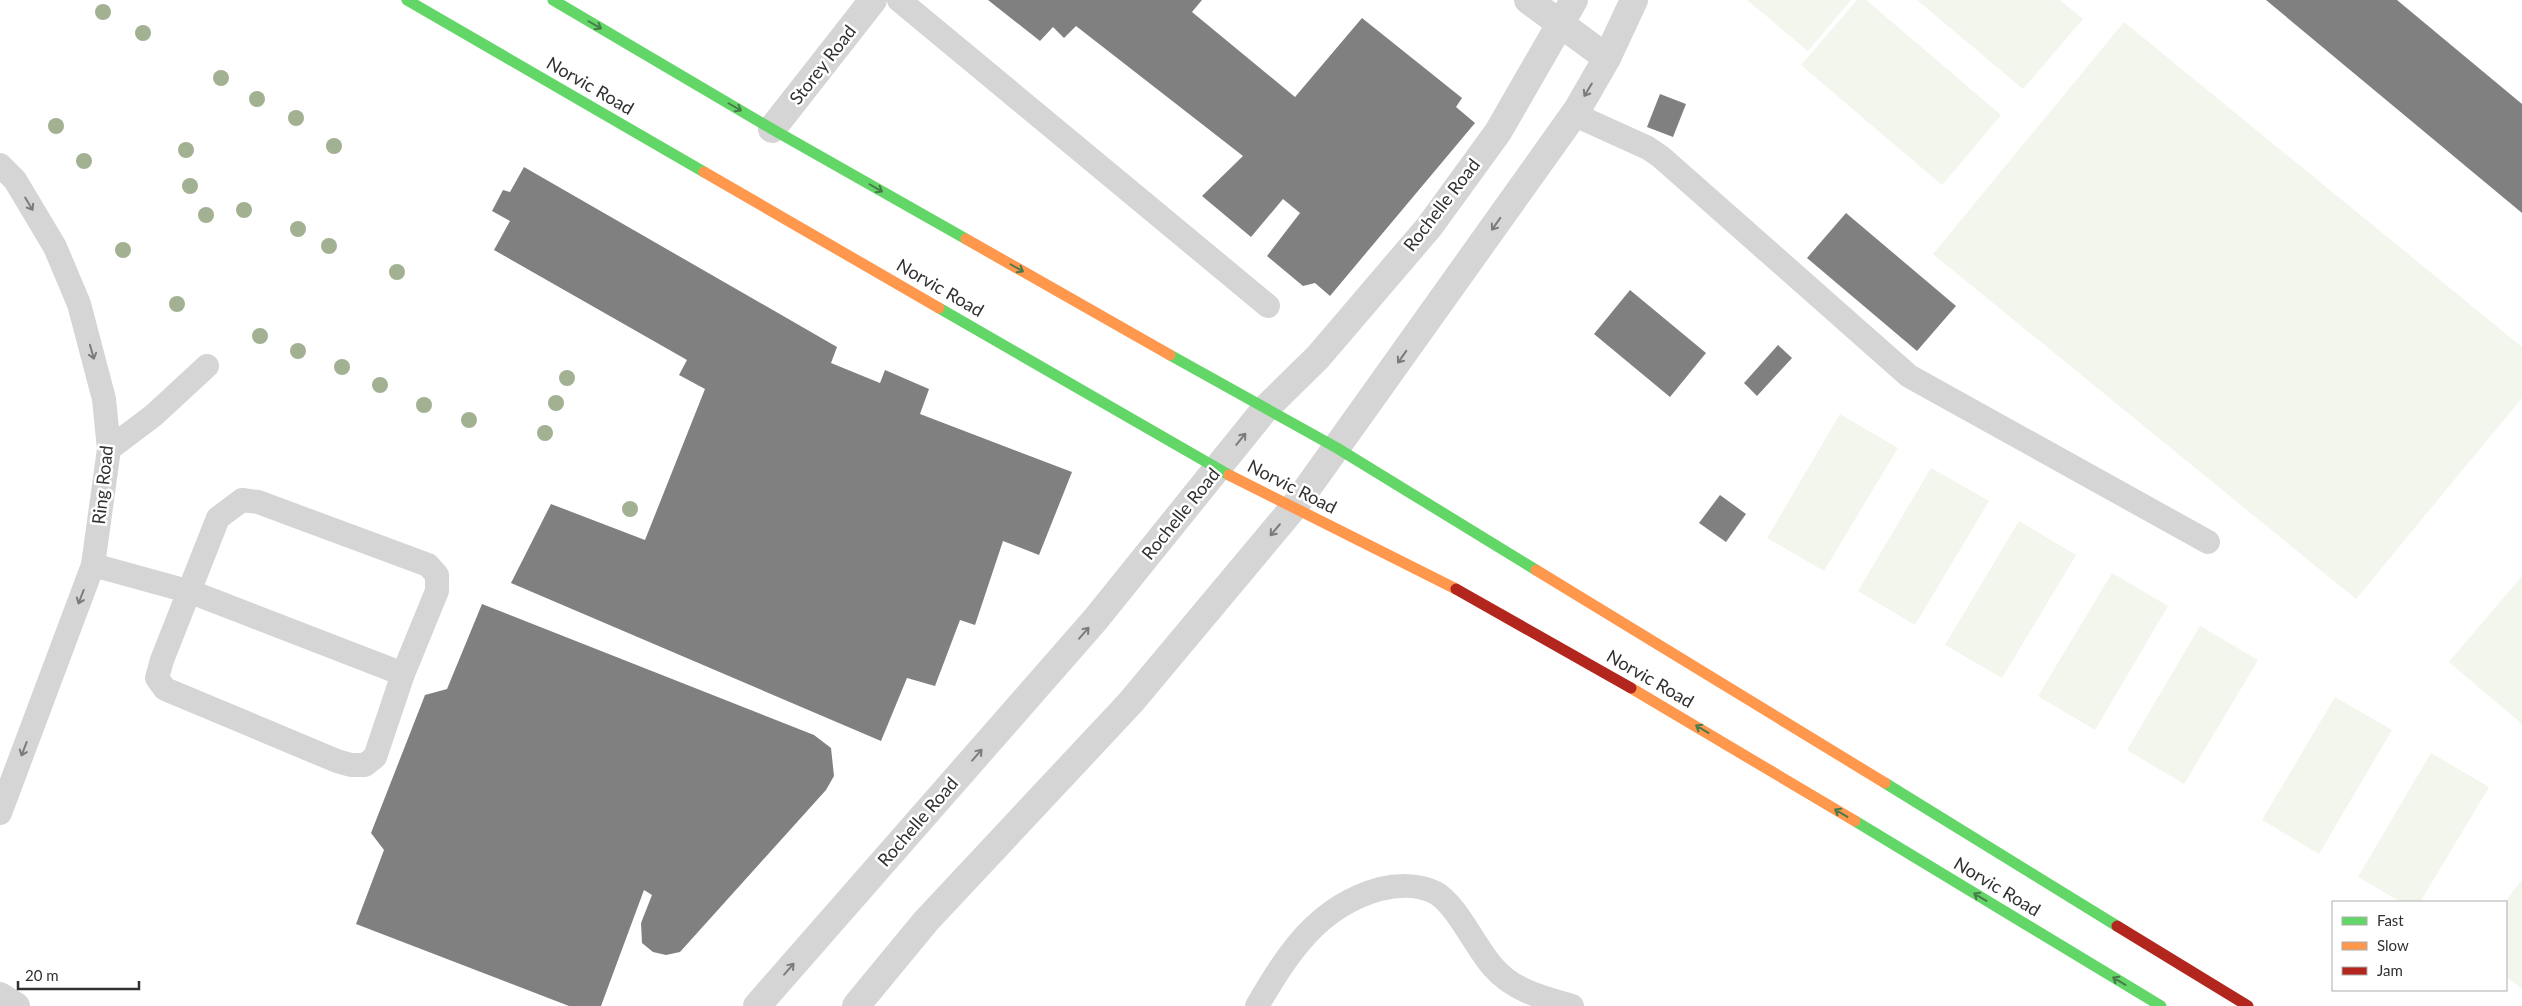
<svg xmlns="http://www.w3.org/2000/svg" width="2522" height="1006" font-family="Lato,sans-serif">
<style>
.green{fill:#f2f6ed}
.building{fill:#808080}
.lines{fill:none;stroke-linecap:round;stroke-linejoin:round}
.lane{stroke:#d5d5d5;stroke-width:24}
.street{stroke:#d5d5d5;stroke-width:28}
.fast{stroke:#63d668;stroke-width:11}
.slow{stroke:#ff974d;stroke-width:11}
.jam{stroke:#b3261e;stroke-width:11}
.tree{fill:#a3b193}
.oneway{stroke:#487b4a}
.oneway2{stroke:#7b7b7b}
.labels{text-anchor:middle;stroke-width:5;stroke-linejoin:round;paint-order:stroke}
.street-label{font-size:18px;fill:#313131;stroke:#fff}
</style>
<rect width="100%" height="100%" fill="#fff"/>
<g class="green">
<path d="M 1747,0 L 1851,0 L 1808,51 Z"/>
<path d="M 1857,0 L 1866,0 L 2001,115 L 1942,185 L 1801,65 Z"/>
<path d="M 1917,0 L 2060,0 L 2083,19 L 2023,89 Z"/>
<path d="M 2124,22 L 2522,347 L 2522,398 L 2356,599 L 1933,254 Z"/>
<path d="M 1840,414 L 1898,448 L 1824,571 L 1767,538 Z"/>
<path d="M 1931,468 L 1989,501 L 1915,625 L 1858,591 Z"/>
<path d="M 2019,521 L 2076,555 L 2002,678 L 1945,645 Z"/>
<path d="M 2112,573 L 2168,606 L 2095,730 L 2038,696 Z"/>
<path d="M 2522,576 L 2522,724 L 2449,662 Z"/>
<path d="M 2200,626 L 2258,660 L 2184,784 L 2127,750 Z"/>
<path d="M 2335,697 L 2392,730 L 2319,854 L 2262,820 Z"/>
<path d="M 2431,753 L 2489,787 L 2420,902 L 2401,902 L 2358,877 Z"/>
<path d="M 2522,880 L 2522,987 L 2521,988 L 2506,977 L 2505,902 Z"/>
</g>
<g class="building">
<path d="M 988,0 L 1202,0 L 1192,12 L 1295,97 L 1362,18 L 1462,98 L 1456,107 L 1475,123 L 1330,296 L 1315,283 L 1303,286 L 1267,256 L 1300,213 L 1283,199 L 1251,237 L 1202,196 L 1243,156 L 1076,26 L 1064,38 L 1053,27 L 1040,41 Z"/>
<path d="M 2266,0 L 2397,0 L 2522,104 L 2522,213 Z"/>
<path d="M 1660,94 L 1686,104 L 1673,137 L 1647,127 Z"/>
<path d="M 524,167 L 837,347 L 831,363 L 880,383 L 885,370 L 929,389 L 920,414 L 1072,472 L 1039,555 L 1003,541 L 975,625 L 960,620 L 935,686 L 907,678 L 881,741 L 511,583 L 551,504 L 645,540 L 705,389 L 679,375 L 687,360 L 494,250 L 510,221 L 492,211 L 503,190 L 510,192 Z"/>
<path d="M 1846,213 L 1956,306 L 1917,351 L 1807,258 Z"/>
<path d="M 1630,290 L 1706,353 L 1670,397 L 1594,334 Z"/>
<path d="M 1778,345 L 1792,358 L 1757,396 L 1744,383 Z"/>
<path d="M 1720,495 L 1746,514 L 1726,542 L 1699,523 Z"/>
<path d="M 482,604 L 814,735 L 831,748 L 834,776 L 826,790 L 680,952 L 666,955 L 653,952 L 642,943 L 641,923 L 652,895 L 644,890 L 601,1006 L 569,1006 L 356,924 L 384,850 L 371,833 L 425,695 L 447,689 Z"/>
</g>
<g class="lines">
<g class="lane">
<path d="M 899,0 L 1268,306"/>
<path d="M 1573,114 L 1648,148 L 1661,157 L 1909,376 L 2208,542"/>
<path d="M 0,165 L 15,180 L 55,247 L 79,304 L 104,399 L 109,449 L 93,565 L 0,813"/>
<path d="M 109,449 L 154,415 L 207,366"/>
<path d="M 242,500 L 258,502 L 428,565 L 437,575 L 437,591 L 403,674 L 375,757 L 365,765 L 351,765 L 337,761 L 165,689 L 157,678 L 162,660 L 218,518 Z"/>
<path d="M 93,565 L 191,592 L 403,674"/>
<path d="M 1257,1006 C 1288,953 1318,906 1380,889 C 1397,885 1419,884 1436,893 C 1458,906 1476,949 1494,968 C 1514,991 1544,998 1572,1006"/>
</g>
<g class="street">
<path d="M 1528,0 L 1607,58"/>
<path d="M 772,129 L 873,0"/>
<path d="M 0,996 L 16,1006"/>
<path d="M 757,1006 L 1095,620 L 1265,409 L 1318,357 L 1429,227 L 1498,132 L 1574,0"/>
<path d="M 856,1006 L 926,921 L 1131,702 L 1294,507 L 1577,110 L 1607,58 L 1634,0"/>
</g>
<g class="fast">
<path d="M 407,0 L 704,172"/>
<path d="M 553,0 L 772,129 L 966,239"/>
<path d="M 939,308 L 1229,475"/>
<path d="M 1170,355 L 1337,448 L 1536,570"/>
<path d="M 1885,783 L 2117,926"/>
<path d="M 1855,821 L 2161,1006"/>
</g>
<g class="slow">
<path d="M 704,172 L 939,308"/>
<path d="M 966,239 L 1170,355"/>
<path d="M 1229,475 L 1456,589"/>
<path d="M 1536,570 L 1885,783"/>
<path d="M 1631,688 L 1855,821"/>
</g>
<g class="jam">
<path d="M 1456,589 L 1631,688"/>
<path d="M 2117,926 L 2248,1006"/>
</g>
</g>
<g class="tree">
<circle cx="103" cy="12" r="8"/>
<circle cx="143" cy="33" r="8"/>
<circle cx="221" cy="78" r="8"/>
<circle cx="257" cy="99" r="8"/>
<circle cx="296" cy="118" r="8"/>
<circle cx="56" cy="126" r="8"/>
<circle cx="334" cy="146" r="8"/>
<circle cx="186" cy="150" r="8"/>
<circle cx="84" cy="161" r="8"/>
<circle cx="190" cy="186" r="8"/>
<circle cx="244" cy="210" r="8"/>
<circle cx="206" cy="215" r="8"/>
<circle cx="298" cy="229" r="8"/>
<circle cx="329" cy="246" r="8"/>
<circle cx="123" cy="250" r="8"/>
<circle cx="397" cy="272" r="8"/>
<circle cx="177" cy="304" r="8"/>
<circle cx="260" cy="336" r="8"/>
<circle cx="298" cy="351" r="8"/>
<circle cx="342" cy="367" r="8"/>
<circle cx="567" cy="378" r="8"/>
<circle cx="380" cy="385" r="8"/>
<circle cx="556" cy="403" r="8"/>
<circle cx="424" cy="405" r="8"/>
<circle cx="469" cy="420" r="8"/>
<circle cx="545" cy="433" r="8"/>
<circle cx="630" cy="509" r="8"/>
</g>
<defs><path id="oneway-shaft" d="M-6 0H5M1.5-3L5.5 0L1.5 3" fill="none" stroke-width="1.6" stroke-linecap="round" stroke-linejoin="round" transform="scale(1.25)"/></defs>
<g class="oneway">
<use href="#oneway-shaft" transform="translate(595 25) rotate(30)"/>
<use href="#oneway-shaft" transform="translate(735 107) rotate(30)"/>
<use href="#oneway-shaft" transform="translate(876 188) rotate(30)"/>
<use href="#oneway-shaft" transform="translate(1017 268) rotate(30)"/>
<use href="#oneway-shaft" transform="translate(1702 729) rotate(-149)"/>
<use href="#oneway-shaft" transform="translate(1841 813) rotate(-149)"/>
<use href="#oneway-shaft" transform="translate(1980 897) rotate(-149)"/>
<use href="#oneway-shaft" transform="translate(2119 981) rotate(-149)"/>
</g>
<g class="oneway2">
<use href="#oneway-shaft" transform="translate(1588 90) rotate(121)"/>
<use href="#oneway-shaft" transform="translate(29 204) rotate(59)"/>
<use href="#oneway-shaft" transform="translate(1496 224) rotate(125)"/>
<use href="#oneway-shaft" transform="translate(92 352) rotate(74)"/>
<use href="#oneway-shaft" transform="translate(1402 357) rotate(125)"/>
<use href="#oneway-shaft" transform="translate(1241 439) rotate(-51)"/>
<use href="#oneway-shaft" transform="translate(1275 530) rotate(130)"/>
<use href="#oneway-shaft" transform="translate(81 597) rotate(111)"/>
<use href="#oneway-shaft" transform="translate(1084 633) rotate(-49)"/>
<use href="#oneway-shaft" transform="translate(24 749) rotate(111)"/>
<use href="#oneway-shaft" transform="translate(977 755) rotate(-49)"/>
<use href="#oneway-shaft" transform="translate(789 969) rotate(-49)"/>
</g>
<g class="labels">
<g class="street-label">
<text transform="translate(823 65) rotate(-52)" y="6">Storey Road</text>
<text transform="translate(590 86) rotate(30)" y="6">Norvic Road</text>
<text transform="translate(1442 205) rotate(-52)" y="6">Rochelle Road</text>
<text transform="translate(940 288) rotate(30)" y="6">Norvic Road</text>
<text transform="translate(103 485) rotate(-84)" y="6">Ring Road</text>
<text transform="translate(1292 487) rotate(27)" y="6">Norvic Road</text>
<text transform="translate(1181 514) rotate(-51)" y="6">Rochelle Road</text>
<text transform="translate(1650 679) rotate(30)" y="6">Norvic Road</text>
<text transform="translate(918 822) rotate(-49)" y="6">Rochelle Road</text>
<text transform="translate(1997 887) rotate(31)" y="6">Norvic Road</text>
</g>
</g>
<rect x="2332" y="901" width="175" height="90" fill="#ffffff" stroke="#adadad"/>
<rect x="2342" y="917" width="25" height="8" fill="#63d668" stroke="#adadad"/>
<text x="2377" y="926" font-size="15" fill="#313131">Fast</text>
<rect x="2342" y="942" width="25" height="8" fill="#ff974d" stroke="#adadad"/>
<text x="2377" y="951" font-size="15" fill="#313131">Slow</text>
<rect x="2342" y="967" width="25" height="8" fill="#b3261e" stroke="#adadad"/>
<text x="2377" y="976" font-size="15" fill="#313131">Jam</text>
<path d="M18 981v8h121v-8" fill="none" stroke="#313131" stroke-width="2.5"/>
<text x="25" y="981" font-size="15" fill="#313131" stroke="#ffffff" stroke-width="4" paint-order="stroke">20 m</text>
</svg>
